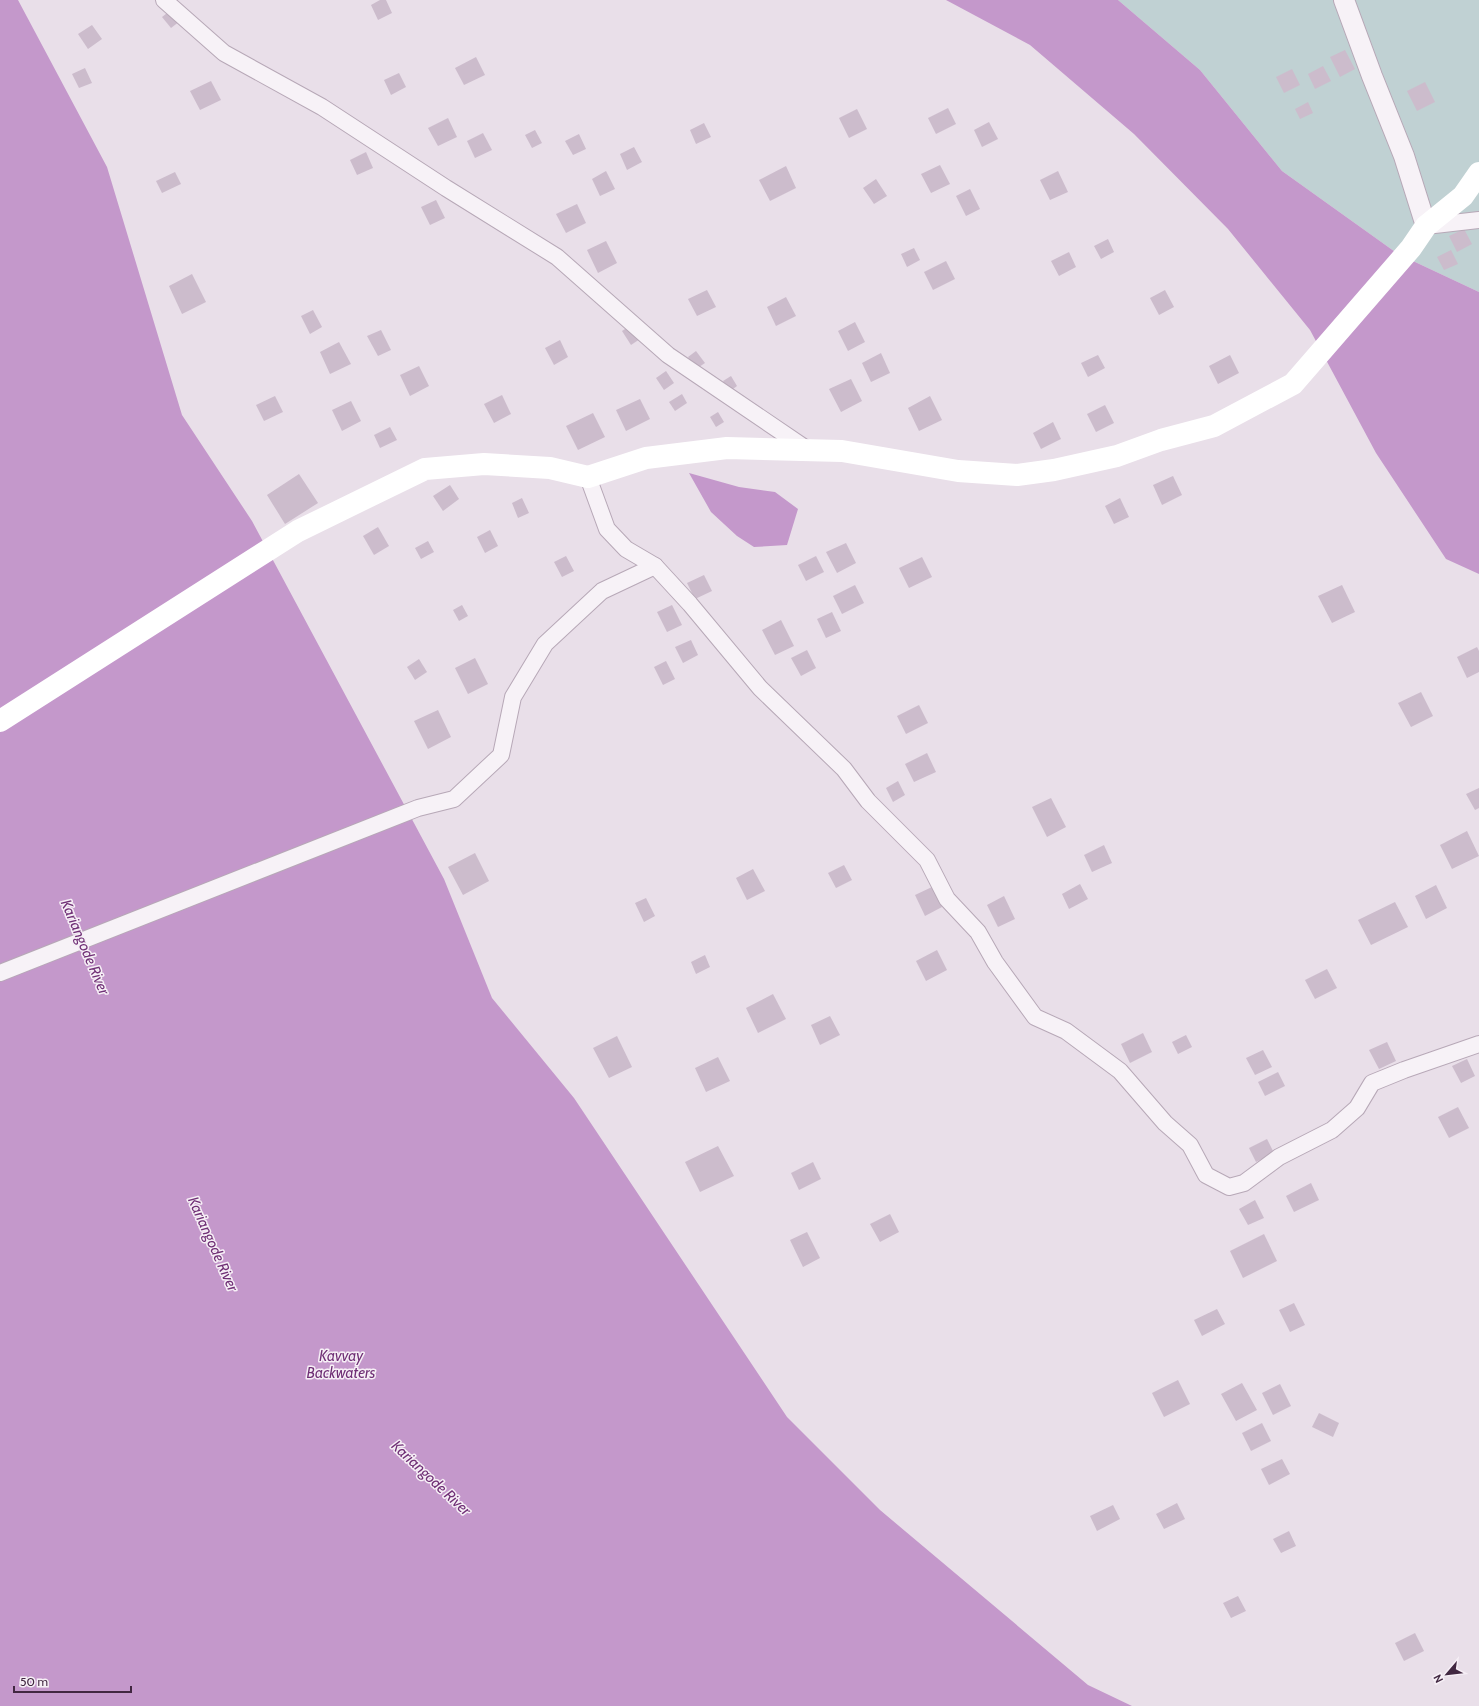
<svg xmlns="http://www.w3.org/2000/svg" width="1479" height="1706" font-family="Cabin,sans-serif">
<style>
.green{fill:#c0d1d3}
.water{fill:#c498cb}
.building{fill:#ccbccc}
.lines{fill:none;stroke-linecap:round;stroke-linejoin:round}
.minor-casing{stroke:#b7a8b7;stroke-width:18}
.tertiary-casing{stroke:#b7a8b7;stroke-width:22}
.minor{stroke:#f7f2f7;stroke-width:16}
.tertiary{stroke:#f7f2f7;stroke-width:20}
.secondary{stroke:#fff;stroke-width:22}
.labels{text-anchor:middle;stroke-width:3;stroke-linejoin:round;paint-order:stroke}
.water-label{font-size:15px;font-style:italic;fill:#703076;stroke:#f6eff6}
</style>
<rect width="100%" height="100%" fill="#e9dfe9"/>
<path class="green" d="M 1118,0 L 1479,0 L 1479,292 L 1398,254 L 1282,171 L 1200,70 Z"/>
<g class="water">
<path d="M 0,0 L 18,0 L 107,167 L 182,415 L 252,521 L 444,879 L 492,998 L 574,1098 L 787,1417 L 880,1510 L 1088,1685 L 1132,1706 L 0,1706 Z"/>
<path d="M 946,0 L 1118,0 L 1200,70 L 1282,171 L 1398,254 L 1479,292 L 1479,574 L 1446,559 L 1376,453 L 1310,330 L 1228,229 L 1134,134 L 1030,45 Z"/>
<path d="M 689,473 L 739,487 L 775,492 L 798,509 L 787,545 L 754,547 L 737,536 L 711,512 Z"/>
</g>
<g class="building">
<path d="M 380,0 L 386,0 L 392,13 L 378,20 L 371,5 Z"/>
<path d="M 171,10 L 180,21 L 171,28 L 162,17 Z"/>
<path d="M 92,25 L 102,39 L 88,49 L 78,34 Z"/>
<path d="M 1345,50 L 1355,69 L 1340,77 L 1330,57 Z"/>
<path d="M 476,57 L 485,75 L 464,85 L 455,68 Z"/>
<path d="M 1323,66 L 1331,81 L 1315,89 L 1308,74 Z"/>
<path d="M 85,68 L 92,83 L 79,88 L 72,74 Z"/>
<path d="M 1292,69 L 1300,85 L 1284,93 L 1276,77 Z"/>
<path d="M 399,73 L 406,87 L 391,95 L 384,80 Z"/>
<path d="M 211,81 L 221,100 L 200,110 L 190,91 Z"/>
<path d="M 1425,82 L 1435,102 L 1417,111 L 1407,91 Z"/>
<path d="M 1308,102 L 1313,113 L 1300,119 L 1295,109 Z"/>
<path d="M 948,108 L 956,124 L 936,134 L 928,118 Z"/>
<path d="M 857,109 L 867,129 L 849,138 L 839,118 Z"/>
<path d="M 448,118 L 457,137 L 438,146 L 428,128 Z"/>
<path d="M 989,122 L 998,139 L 982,147 L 974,130 Z"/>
<path d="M 704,123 L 711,137 L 696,144 L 690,130 Z"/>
<path d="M 535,130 L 542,143 L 532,148 L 525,135 Z"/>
<path d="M 483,133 L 492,150 L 475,158 L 467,141 Z"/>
<path d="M 579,134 L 586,149 L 573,155 L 565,141 Z"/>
<path d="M 634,147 L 642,162 L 627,170 L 620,154 Z"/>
<path d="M 366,152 L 373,168 L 357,175 L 350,160 Z"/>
<path d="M 940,165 L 950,184 L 931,193 L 921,174 Z"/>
<path d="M 786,166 L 796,188 L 770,201 L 759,180 Z"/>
<path d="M 606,171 L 615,189 L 600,196 L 592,179 Z"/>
<path d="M 1058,171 L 1068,192 L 1050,200 L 1040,180 Z"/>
<path d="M 175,172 L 181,184 L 162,193 L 156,181 Z"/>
<path d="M 876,179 L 887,196 L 874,204 L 863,188 Z"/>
<path d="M 970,189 L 980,209 L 966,216 L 956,196 Z"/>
<path d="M 436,200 L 445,218 L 430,225 L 421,207 Z"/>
<path d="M 577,204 L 586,223 L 566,233 L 556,214 Z"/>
<path d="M 1464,229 L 1472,244 L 1457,252 L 1449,236 Z"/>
<path d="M 1108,239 L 1114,252 L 1101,259 L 1094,246 Z"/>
<path d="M 606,241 L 617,263 L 598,273 L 587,250 Z"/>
<path d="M 914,248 L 920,260 L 907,267 L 901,254 Z"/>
<path d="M 1451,250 L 1458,264 L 1444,270 L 1437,257 Z"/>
<path d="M 1069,252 L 1076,267 L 1059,276 L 1051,261 Z"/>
<path d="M 946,261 L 955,279 L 933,290 L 924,272 Z"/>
<path d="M 192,274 L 206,302 L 182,314 L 169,286 Z"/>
<path d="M 707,290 L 716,307 L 697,316 L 688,299 Z"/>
<path d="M 1165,290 L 1174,307 L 1159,315 L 1150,298 Z"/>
<path d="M 786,297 L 796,316 L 776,326 L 767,307 Z"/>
<path d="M 313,310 L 322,327 L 310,334 L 301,316 Z"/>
<path d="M 855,322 L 865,342 L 848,351 L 838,331 Z"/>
<path d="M 631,325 L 640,339 L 631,345 L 622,331 Z"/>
<path d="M 381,330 L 391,350 L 378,356 L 367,336 Z"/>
<path d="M 560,340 L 568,357 L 554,365 L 545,348 Z"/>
<path d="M 339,342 L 351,364 L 330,374 L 320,352 Z"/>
<path d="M 696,351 L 705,363 L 696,369 L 688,357 Z"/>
<path d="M 881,353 L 890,373 L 871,382 L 862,363 Z"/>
<path d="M 1098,355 L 1105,368 L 1088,377 L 1081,363 Z"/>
<path d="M 1230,355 L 1239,373 L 1218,384 L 1209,366 Z"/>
<path d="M 419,366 L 429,386 L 410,396 L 400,375 Z"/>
<path d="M 666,371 L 674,383 L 664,390 L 656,378 Z"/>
<path d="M 731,376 L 737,386 L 729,392 L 723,381 Z"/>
<path d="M 851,379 L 862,401 L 841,412 L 829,389 Z"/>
<path d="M 682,394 L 687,403 L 675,411 L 669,402 Z"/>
<path d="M 502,395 L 511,414 L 494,423 L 484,404 Z"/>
<path d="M 275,396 L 283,412 L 264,421 L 256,405 Z"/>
<path d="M 930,396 L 942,420 L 919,431 L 908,408 Z"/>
<path d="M 640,399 L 650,419 L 626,431 L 616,410 Z"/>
<path d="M 351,401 L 361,421 L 342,431 L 332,410 Z"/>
<path d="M 1105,405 L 1114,423 L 1096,432 L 1087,414 Z"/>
<path d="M 718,412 L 724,422 L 716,427 L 710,417 Z"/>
<path d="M 593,413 L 605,437 L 578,450 L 566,426 Z"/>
<path d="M 1053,422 L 1061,439 L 1041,449 L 1033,433 Z"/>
<path d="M 390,427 L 397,440 L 380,448 L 374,435 Z"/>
<path d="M 299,474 L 318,503 L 285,524 L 267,495 Z"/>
<path d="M 1173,476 L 1182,495 L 1162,505 L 1153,485 Z"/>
<path d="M 450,485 L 459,499 L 443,511 L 433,496 Z"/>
<path d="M 522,498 L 529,513 L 518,518 L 512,503 Z"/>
<path d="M 1120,498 L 1129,517 L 1114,524 L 1105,506 Z"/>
<path d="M 378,527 L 389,546 L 374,555 L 363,536 Z"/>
<path d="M 490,530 L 498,546 L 485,553 L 477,537 Z"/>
<path d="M 428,541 L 434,552 L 421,559 L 415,548 Z"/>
<path d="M 846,543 L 856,563 L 837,573 L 826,552 Z"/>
<path d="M 566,556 L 574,571 L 562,577 L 554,562 Z"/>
<path d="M 816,556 L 824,572 L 806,581 L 798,565 Z"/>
<path d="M 922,557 L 932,577 L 909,588 L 899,568 Z"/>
<path d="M 704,575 L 712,591 L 695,599 L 687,583 Z"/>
<path d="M 855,585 L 864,603 L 842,614 L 833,596 Z"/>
<path d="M 1342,585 L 1355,612 L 1332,623 L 1318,596 Z"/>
<path d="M 462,605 L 468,616 L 459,621 L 453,610 Z"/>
<path d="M 672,605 L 682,625 L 667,632 L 657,612 Z"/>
<path d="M 832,612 L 841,631 L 826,638 L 817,619 Z"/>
<path d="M 781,620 L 794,646 L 775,655 L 762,630 Z"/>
<path d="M 691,640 L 698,655 L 683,663 L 675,647 Z"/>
<path d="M 1477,647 L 1479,651 L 1479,672 L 1467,678 L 1457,657 Z"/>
<path d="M 807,650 L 816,668 L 801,676 L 791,658 Z"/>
<path d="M 475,658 L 488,684 L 468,694 L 455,668 Z"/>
<path d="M 419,659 L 427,672 L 415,680 L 407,667 Z"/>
<path d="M 666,661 L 675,679 L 663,685 L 654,667 Z"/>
<path d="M 1421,692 L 1433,716 L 1411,727 L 1398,703 Z"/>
<path d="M 919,705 L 928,723 L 906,734 L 897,716 Z"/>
<path d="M 438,710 L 451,737 L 428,749 L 414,721 Z"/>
<path d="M 927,753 L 936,772 L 914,782 L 905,764 Z"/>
<path d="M 898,781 L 905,795 L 893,802 L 886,788 Z"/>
<path d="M 1479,788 L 1479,808 L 1475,810 L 1466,794 Z"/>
<path d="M 1051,798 L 1066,827 L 1047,837 L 1032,807 Z"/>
<path d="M 1467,831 L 1479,856 L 1452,869 L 1440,845 Z"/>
<path d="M 1104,845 L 1112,863 L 1092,872 L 1084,855 Z"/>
<path d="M 475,853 L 489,881 L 463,895 L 448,867 Z"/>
<path d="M 844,865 L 852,880 L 836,888 L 828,873 Z"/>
<path d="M 753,869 L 765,891 L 747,900 L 736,878 Z"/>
<path d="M 1080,884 L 1088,899 L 1069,909 L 1062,894 Z"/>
<path d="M 1436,885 L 1447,908 L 1426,919 L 1415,896 Z"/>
<path d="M 932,887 L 942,907 L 925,916 L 915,895 Z"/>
<path d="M 1004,896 L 1015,919 L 998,927 L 987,905 Z"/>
<path d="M 646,898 L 655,916 L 644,922 L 635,903 Z"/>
<path d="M 1395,902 L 1408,927 L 1371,945 L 1358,920 Z"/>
<path d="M 937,950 L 947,970 L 926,981 L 916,961 Z"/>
<path d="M 705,955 L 710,967 L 696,974 L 691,962 Z"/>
<path d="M 1327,969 L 1337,988 L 1315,999 L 1305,980 Z"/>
<path d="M 773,994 L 786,1019 L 758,1033 L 746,1008 Z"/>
<path d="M 830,1016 L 840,1035 L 820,1045 L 811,1025 Z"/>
<path d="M 1143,1033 L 1152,1052 L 1130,1063 L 1121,1044 Z"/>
<path d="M 1186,1035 L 1192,1047 L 1178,1054 L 1172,1042 Z"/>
<path d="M 617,1036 L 632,1067 L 609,1078 L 593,1048 Z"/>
<path d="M 1387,1042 L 1396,1061 L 1379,1069 L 1369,1050 Z"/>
<path d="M 1263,1050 L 1272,1067 L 1255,1075 L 1246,1058 Z"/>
<path d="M 718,1057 L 730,1081 L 706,1092 L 695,1068 Z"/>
<path d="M 1467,1059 L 1475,1076 L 1461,1083 L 1452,1066 Z"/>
<path d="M 1278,1072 L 1285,1086 L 1265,1096 L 1258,1082 Z"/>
<path d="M 1458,1107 L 1469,1128 L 1449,1138 L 1438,1117 Z"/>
<path d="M 1267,1139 L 1274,1153 L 1256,1162 L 1249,1148 Z"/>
<path d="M 718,1146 L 734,1176 L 700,1192 L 685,1162 Z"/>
<path d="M 813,1162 L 821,1179 L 799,1190 L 791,1173 Z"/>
<path d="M 1311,1183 L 1319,1200 L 1294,1212 L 1286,1196 Z"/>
<path d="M 1255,1200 L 1264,1218 L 1248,1225 L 1239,1209 Z"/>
<path d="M 890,1214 L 899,1232 L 880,1242 L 870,1224 Z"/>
<path d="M 807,1232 L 820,1258 L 803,1267 L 790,1240 Z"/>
<path d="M 1264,1234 L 1277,1261 L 1243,1278 L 1230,1251 Z"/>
<path d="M 1294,1303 L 1305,1325 L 1290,1332 L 1279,1310 Z"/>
<path d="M 1217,1309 L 1225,1324 L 1202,1336 L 1194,1320 Z"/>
<path d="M 1178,1380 L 1190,1404 L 1164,1417 L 1152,1393 Z"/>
<path d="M 1242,1383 L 1257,1410 L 1236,1421 L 1221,1394 Z"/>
<path d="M 1280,1384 L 1291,1406 L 1273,1415 L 1262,1393 Z"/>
<path d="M 1319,1413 L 1339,1423 L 1333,1437 L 1312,1427 Z"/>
<path d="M 1262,1423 L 1271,1441 L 1251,1451 L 1242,1433 Z"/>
<path d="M 1282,1459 L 1290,1474 L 1269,1485 L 1261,1469 Z"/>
<path d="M 1177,1503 L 1185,1519 L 1164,1529 L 1156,1514 Z"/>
<path d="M 1113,1505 L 1120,1519 L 1097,1531 L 1090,1516 Z"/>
<path d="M 1289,1531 L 1296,1546 L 1281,1553 L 1273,1539 Z"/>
<path d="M 1238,1596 L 1246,1611 L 1231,1618 L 1223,1603 Z"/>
<path d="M 1415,1633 L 1424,1651 L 1404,1661 L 1395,1643 Z"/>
</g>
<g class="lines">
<defs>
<g id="minor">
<path d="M 164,0 L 224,53 L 322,107 L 446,188 L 557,257 L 668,355 L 808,450"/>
<path d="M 1426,226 L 1479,220"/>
<path d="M 588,477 L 607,529 L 626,549 L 655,566 L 690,604 L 760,688 L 844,769 L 868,801 L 927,860 L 947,899 L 978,932 L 995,962 L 1035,1017 L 1066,1031 L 1120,1071 L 1165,1123 L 1190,1145 L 1206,1175 L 1229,1187 L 1244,1183 L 1279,1157 L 1332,1130 L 1357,1108 L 1372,1083 L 1404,1070 L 1479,1044"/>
<path d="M 0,973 L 418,808 L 454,799 L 501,755 L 513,697 L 545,644 L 602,591 L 655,566"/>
</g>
<path id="tertiary" d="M 1344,0 L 1372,76 L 1404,156 L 1426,226"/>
</defs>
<use href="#minor" class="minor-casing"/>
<use href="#tertiary" class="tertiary-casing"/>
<use href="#minor" class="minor"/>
<use href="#tertiary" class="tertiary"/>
<path class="secondary" d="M 0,721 L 298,531 L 425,469 L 484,464 L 550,468 L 588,477 L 646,458 L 727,448 L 842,451 L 958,471 L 1017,475 L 1054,470 L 1117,456 L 1161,440 L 1214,426 L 1293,384 L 1411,248 L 1426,226 L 1463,196 L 1479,173"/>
</g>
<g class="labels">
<g class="water-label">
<text transform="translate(85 947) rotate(67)" y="5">Kariangode River</text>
<text transform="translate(213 1244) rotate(66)" y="5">Kariangode River</text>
<text x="341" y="1361">Kavvay<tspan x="341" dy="17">Backwaters</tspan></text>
<text transform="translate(431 1478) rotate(43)" y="5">Kariangode River</text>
</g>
</g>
<g transform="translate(1447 1674) rotate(242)" stroke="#f6eff6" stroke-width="3" paint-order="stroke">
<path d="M0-3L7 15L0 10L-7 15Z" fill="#412741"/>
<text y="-6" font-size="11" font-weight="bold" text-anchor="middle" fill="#412741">N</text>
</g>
<path d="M14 1686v6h117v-6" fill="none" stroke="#412741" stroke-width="2"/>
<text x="20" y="1686" font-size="12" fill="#412741" stroke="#f6eff6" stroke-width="3" paint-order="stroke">50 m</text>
</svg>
